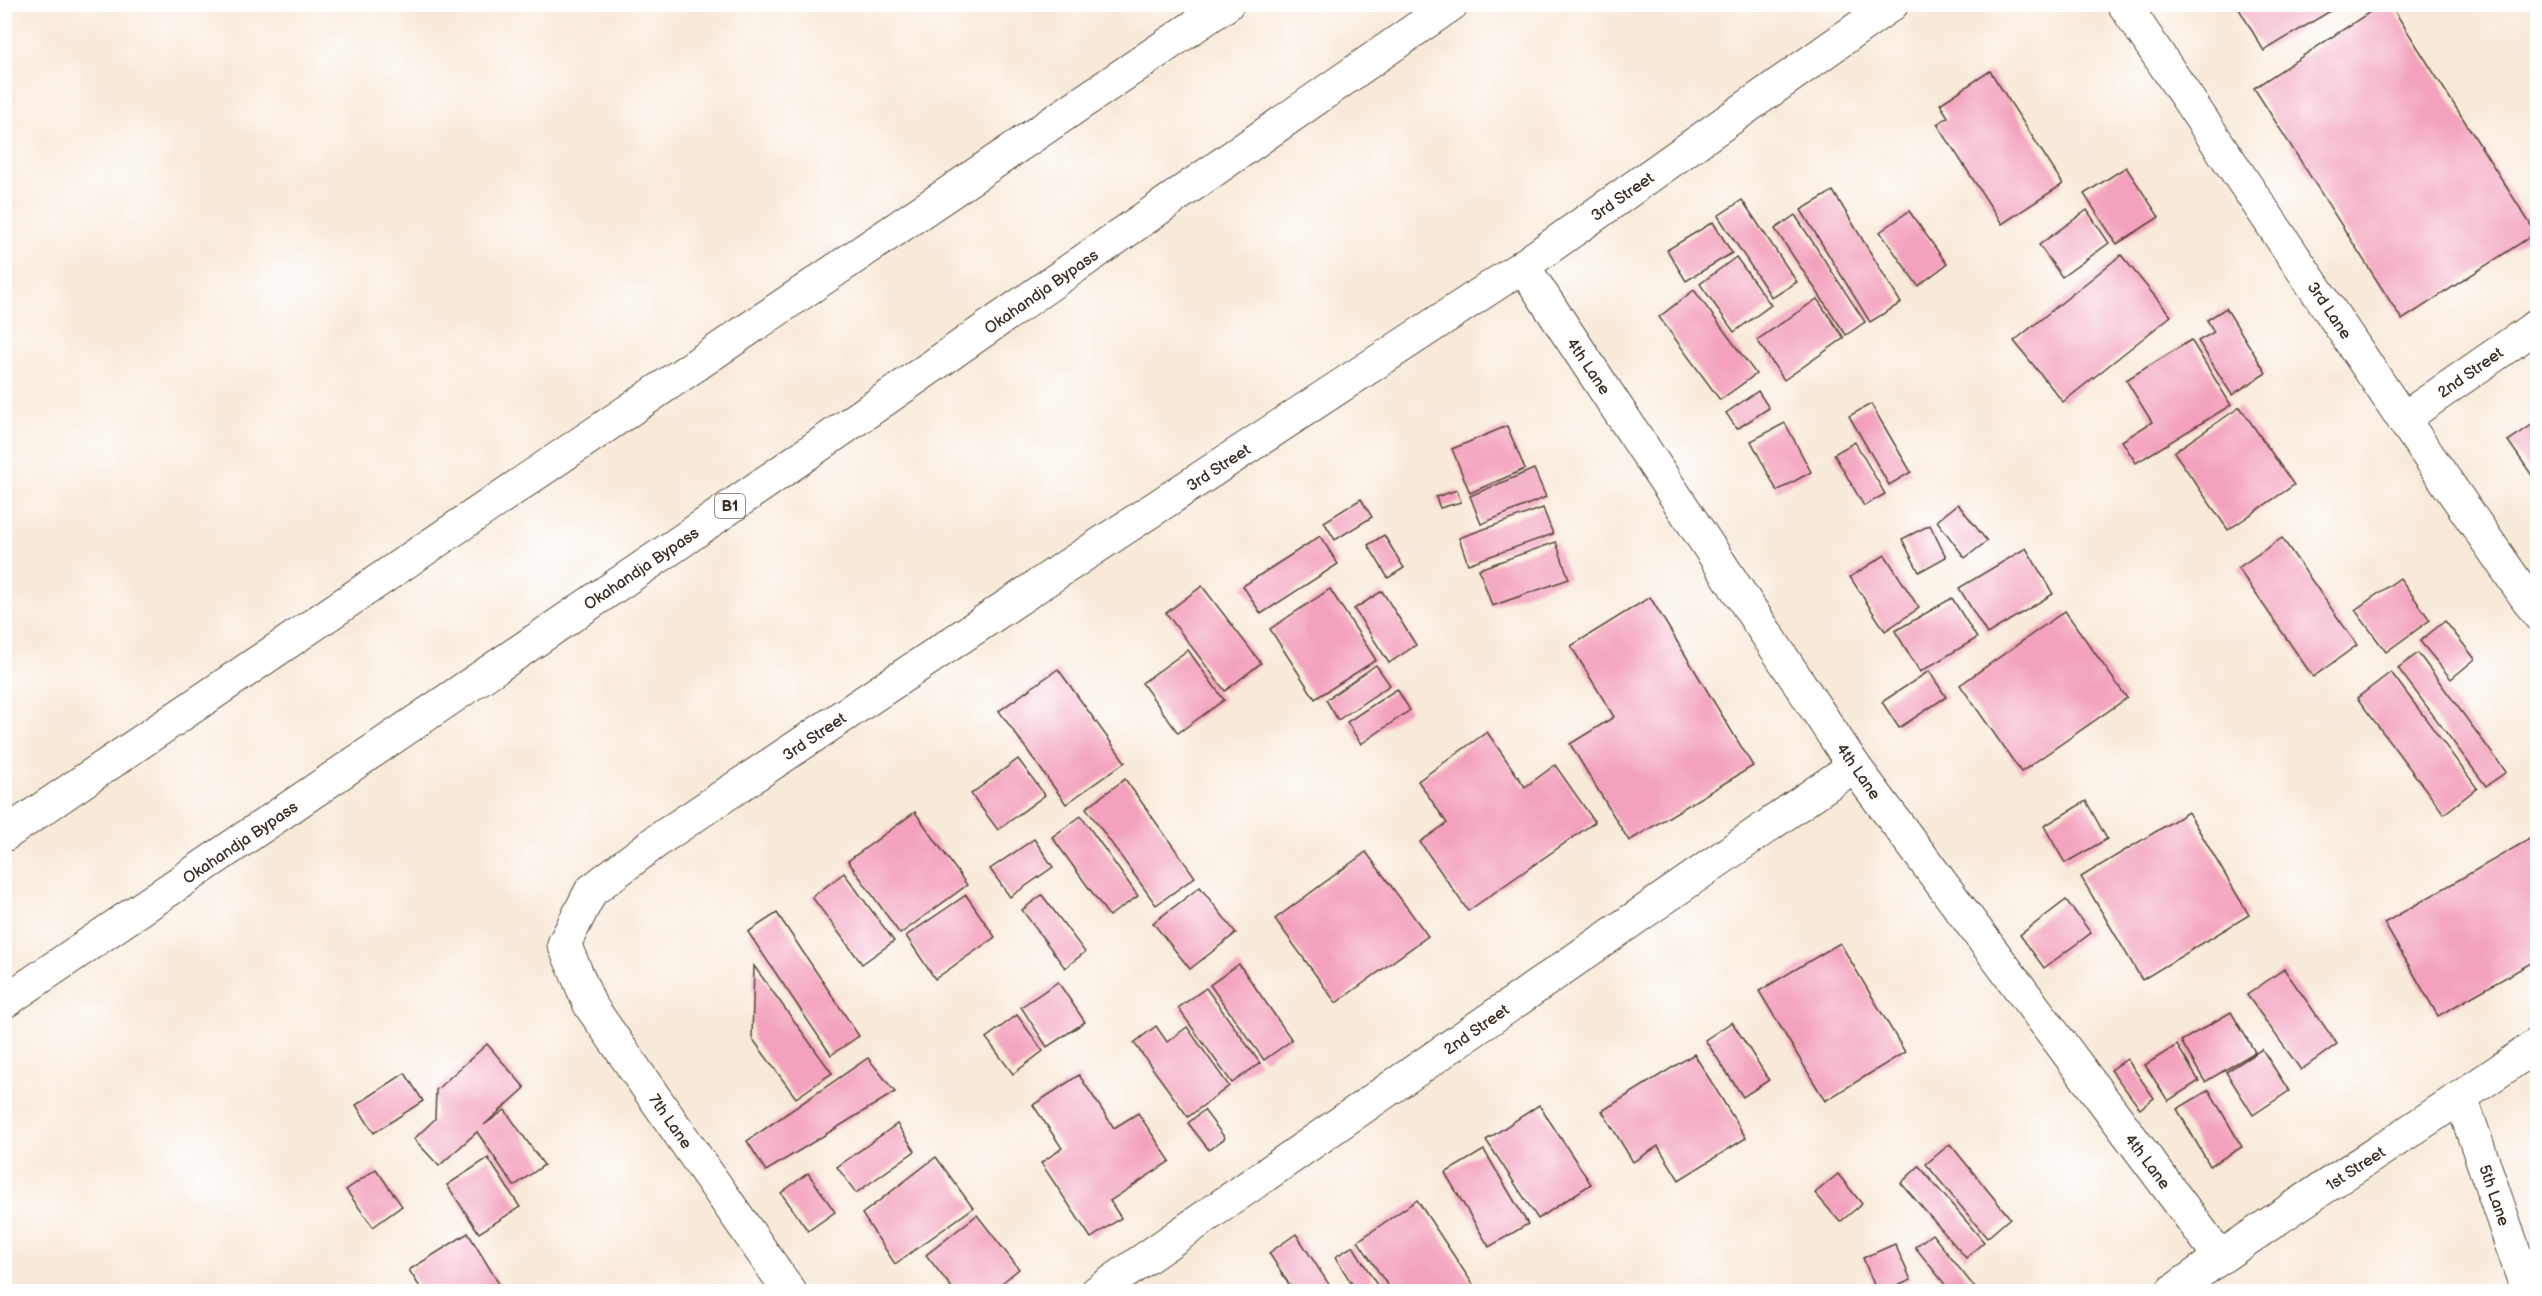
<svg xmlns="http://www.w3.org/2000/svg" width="2542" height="1296" font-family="'Balsamiq Sans',sans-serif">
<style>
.building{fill:#f3a1bc}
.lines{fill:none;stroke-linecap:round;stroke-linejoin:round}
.minor-casing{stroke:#57473a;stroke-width:35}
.highway-casing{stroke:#57473a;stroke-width:35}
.minor{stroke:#fff;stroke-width:33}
.highway{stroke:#fff;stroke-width:33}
.labels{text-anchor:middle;stroke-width:5;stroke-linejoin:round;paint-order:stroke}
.shield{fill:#fff;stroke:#766a62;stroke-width:1.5}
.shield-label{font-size:15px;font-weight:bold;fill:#3b2a1e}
.street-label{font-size:16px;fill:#3b2a1e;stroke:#fff}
</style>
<rect width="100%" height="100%" fill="#fff"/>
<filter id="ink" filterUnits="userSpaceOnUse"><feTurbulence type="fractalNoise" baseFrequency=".0167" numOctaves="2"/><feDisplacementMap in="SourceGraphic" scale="12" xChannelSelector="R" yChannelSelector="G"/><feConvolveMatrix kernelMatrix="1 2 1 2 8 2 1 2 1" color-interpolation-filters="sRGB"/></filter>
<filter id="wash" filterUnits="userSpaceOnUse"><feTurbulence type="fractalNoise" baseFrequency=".008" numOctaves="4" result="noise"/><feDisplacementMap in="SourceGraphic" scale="24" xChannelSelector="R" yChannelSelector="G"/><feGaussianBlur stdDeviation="1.35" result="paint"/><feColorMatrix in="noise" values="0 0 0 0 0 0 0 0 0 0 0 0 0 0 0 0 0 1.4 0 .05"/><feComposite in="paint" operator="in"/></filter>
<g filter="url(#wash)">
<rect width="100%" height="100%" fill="#f8e9d8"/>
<g id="blocks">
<g class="building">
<path d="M 2236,4 L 2342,4 L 2264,51 Z"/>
<path d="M 2382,4 L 2390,4 L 2536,233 L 2402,320 L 2254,88 Z"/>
<path d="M 1990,71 L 2063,184 L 2002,224 L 1937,124 L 1948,117 L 1940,104 Z"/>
<path d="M 2126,167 L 2159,217 L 2117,244 L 2084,194 Z"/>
<path d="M 1833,191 L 1901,303 L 1870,322 L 1801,210 Z"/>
<path d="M 1742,200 L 1797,282 L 1772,298 L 1718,216 Z"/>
<path d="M 2087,210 L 2109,243 L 2062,277 L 2039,245 Z"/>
<path d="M 1909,211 L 1947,264 L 1918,286 L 1880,232 Z"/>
<path d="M 1795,215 L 1865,322 L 1846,335 L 1775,229 Z"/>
<path d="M 1713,222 L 1732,253 L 1686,281 L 1667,250 Z"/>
<path d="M 2121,255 L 2171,316 L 2063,402 L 2014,341 Z"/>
<path d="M 1736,257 L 1771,305 L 1734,332 L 1700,284 Z"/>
<path d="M 1694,290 L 1756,374 L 1720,400 L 1659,317 Z"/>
<path d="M 1817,299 L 1844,338 L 1784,380 L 1757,340 Z"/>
<path d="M 2226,308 L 2266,373 L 2232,395 L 2198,341 L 2214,332 L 2207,320 Z"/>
<path d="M 2191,340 L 2231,405 L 2136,463 L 2122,441 L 2152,422 L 2126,380 Z"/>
<path d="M 1758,391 L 1769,408 L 1737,429 L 1726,413 Z"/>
<path d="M 1871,404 L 1911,472 L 1889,485 L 1849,416 Z"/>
<path d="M 2240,407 L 2294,485 L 2228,530 L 2174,452 Z"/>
<path d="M 2538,421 L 2538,484 L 2508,441 Z"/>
<path d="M 1785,423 L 1811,472 L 1777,491 L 1751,441 Z"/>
<path d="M 1507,426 L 1525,469 L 1470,493 L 1452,449 Z"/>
<path d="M 1855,442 L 1885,494 L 1864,506 L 1834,454 Z"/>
<path d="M 1534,469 L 1546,497 L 1481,524 L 1470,496 Z"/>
<path d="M 1457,490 L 1461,502 L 1440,508 L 1436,497 Z"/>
<path d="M 1361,499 L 1372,517 L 1335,540 L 1324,522 Z"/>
<path d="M 1958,504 L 1987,541 L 1965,558 L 1937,521 Z"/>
<path d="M 1543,508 L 1553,534 L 1468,564 L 1459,538 Z"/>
<path d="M 1930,525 L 1946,557 L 1919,572 L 1902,539 Z"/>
<path d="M 1384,535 L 1404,568 L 1388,578 L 1368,545 Z"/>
<path d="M 1320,536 L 1338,564 L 1261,614 L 1243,586 Z"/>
<path d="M 2282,538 L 2357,645 L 2313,677 L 2238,568 Z"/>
<path d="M 1556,542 L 1569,579 L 1492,606 L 1479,569 Z"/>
<path d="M 2026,548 L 2053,594 L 1987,634 L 1959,588 Z"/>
<path d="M 1885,555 L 1919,608 L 1885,631 L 1850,577 Z"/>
<path d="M 2400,578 L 2430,620 L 2386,652 L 2355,610 Z"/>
<path d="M 1202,586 L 1261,663 L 1225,691 L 1166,613 Z"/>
<path d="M 1330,589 L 1376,660 L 1315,699 L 1270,629 Z"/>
<path d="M 1382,591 L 1416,645 L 1389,663 L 1354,609 Z"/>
<path d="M 1650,597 L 1753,766 L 1629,841 L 1570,744 L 1614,717 L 1571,646 Z"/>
<path d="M 1952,598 L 1977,638 L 1920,672 L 1895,631 Z"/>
<path d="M 2065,611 L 2127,698 L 2021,772 L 1960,685 Z"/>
<path d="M 2445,621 L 2475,659 L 2451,679 L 2420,641 Z"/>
<path d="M 1188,650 L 1224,700 L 1178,733 L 1142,683 Z"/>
<path d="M 2418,653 L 2506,772 L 2486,786 L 2398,668 Z"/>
<path d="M 1376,665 L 1390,685 L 1338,720 L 1326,700 Z"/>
<path d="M 1058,669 L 1125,762 L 1066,804 L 999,711 Z"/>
<path d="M 1929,671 L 1946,697 L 1899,728 L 1882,702 Z"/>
<path d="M 2391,672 L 2477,788 L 2444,814 L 2357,698 Z"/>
<path d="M 1397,689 L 1410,710 L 1361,744 L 1347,722 Z"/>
<path d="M 1487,732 L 1525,787 L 1555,765 L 1595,822 L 1468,911 L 1420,842 L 1447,823 L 1418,781 Z"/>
<path d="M 1018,759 L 1045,795 L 998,830 L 971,794 Z"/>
<path d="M 1125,779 L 1195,877 L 1156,905 L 1086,808 Z"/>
<path d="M 2086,801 L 2107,839 L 2065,863 L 2044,826 Z"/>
<path d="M 915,812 L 967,885 L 900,934 L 848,861 Z"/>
<path d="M 2188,812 L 2249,915 L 2142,980 L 2081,877 Z"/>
<path d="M 1081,816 L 1138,896 L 1109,916 L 1052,837 Z"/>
<path d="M 2538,834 L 2538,959 L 2438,1016 L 2384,923 Z"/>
<path d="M 1034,839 L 1053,867 L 1010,897 L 990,869 Z"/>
<path d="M 1366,852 L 1428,936 L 1336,1003 L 1275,919 Z"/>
<path d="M 844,873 L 894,941 L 862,964 L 812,897 Z"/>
<path d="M 1200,887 L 1236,933 L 1190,969 L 1153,923 Z"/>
<path d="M 966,895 L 995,937 L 935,979 L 906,936 Z"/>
<path d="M 1042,895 L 1085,952 L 1065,968 L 1022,910 Z"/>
<path d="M 2066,900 L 2091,933 L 2044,968 L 2020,935 Z"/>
<path d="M 777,913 L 859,1036 L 831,1055 L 748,932 Z"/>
<path d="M 1840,943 L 1905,1052 L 1825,1101 L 1759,991 Z"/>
<path d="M 1239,964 L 1292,1040 L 1264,1060 L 1210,985 Z"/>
<path d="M 754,966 L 832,1073 L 796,1098 L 752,1038 Z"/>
<path d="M 2284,969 L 2337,1044 L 2301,1070 L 2247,995 Z"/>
<path d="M 1058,982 L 1085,1022 L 1047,1047 L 1021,1007 Z"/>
<path d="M 1206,988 L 1260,1063 L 1232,1083 L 1178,1008 Z"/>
<path d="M 2231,1012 L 2255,1052 L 2205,1082 L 2181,1041 Z"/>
<path d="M 1017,1015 L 1043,1051 L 1013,1074 L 986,1038 Z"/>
<path d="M 1732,1022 L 1769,1080 L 1743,1097 L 1705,1040 Z"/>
<path d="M 1156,1026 L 1167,1042 L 1187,1027 L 1229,1086 L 1188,1117 L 1134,1043 Z"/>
<path d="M 487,1044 L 525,1088 L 484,1125 L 505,1110 L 544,1165 L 514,1186 L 477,1132 L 439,1166 L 414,1139 L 435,1119 L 436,1090 Z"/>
<path d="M 2177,1045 L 2199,1081 L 2168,1101 L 2145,1065 Z"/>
<path d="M 2262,1049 L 2289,1091 L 2253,1115 L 2226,1072 Z"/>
<path d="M 1694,1054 L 1746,1138 L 1679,1180 L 1658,1146 L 1633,1162 L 1602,1111 Z"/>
<path d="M 868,1058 L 895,1092 L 766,1171 L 747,1141 Z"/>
<path d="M 2127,1059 L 2154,1098 L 2140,1109 L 2111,1070 Z"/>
<path d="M 405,1073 L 423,1101 L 374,1133 L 356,1105 Z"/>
<path d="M 1079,1075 L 1114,1128 L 1138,1113 L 1170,1161 L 1110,1201 L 1121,1218 L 1091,1238 L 1041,1163 L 1062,1148 L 1033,1105 Z"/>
<path d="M 2209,1090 L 2242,1147 L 2210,1166 L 2177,1109 Z"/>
<path d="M 1539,1105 L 1591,1184 L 1538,1219 L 1486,1140 Z"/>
<path d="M 1204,1110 L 1225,1138 L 1209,1150 L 1188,1123 Z"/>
<path d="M 897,1124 L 915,1151 L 856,1193 L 837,1167 Z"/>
<path d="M 1950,1144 L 2010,1218 L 1987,1238 L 1926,1164 Z"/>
<path d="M 1484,1150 L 1528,1224 L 1489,1247 L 1445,1173 Z"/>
<path d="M 936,1157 L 973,1208 L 895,1264 L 862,1214 Z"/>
<path d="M 488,1158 L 520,1207 L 479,1233 L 447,1185 Z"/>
<path d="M 1919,1166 L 1984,1242 L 1966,1258 L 1901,1183 Z"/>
<path d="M 376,1169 L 402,1206 L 373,1227 L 346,1190 Z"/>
<path d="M 808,1173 L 835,1212 L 808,1231 L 781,1193 Z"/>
<path d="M 1838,1174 L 1862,1204 L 1840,1222 L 1815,1193 Z"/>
<path d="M 1417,1200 L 1478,1292 L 1392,1292 L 1358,1241 Z"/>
<path d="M 977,1215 L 1019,1269 L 991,1292 L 955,1292 L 926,1255 Z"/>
<path d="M 468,1233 L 504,1292 L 423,1292 L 409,1270 Z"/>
<path d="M 1296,1234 L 1334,1292 L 1294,1292 L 1269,1253 Z"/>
<path d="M 1932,1234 L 1976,1289 L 1974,1292 L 1951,1292 L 1915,1247 Z"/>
<path d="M 1895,1244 L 1911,1280 L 1883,1292 L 1877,1292 L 1863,1258 Z"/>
<path d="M 1353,1246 L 1380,1290 L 1378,1292 L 1357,1292 L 1335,1257 Z"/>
</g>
</g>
</g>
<g filter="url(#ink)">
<use href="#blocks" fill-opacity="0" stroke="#57473a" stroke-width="1.5"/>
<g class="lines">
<defs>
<g id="minor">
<path d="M 2124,4 L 2403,419 L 2538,614"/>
<path d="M 1523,266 L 1854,766 L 2220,1257"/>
<path d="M 2403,419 L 2538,325"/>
<path d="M 2461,1098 L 2528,1292"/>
<path d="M 790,1292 L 590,1005 L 564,944 L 591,891 L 658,840 L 1055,574 L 1523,266 L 1892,4"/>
<path d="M 1097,1292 L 1854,766"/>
<path d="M 2172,1292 C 2291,1205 2418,1129 2538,1044"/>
</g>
<g id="highway">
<path d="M 4,835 L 1227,4"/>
<path d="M 4,1002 L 683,540 L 1452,4"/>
</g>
</defs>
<use href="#minor" class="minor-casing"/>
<use href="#highway" class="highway-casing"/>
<use href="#minor" class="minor"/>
<use href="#highway" class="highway"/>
</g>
</g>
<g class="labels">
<rect class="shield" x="715" y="494" width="30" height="24" rx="4.5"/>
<g class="shield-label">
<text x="730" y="511">B1</text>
</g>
<g class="street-label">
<text transform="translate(1622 196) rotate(-35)" y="6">3rd Street</text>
<text transform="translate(1041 291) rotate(-35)" y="6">Okahandja Bypass</text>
<text transform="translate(2330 310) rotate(56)" y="6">3rd Lane</text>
<text transform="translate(1589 366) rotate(56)" y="6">4th Lane</text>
<text transform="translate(2470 372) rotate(-35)" y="6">2nd Street</text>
<text transform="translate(1218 467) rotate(-33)" y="6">3rd Street</text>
<text transform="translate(641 568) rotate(-34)" y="6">Okahandja Bypass</text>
<text transform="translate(814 736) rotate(-34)" y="6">3rd Street</text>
<text transform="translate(1859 771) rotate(55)" y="6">4th Lane</text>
<text transform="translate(240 842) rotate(-34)" y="6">Okahandja Bypass</text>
<text transform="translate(1476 1029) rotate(-35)" y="6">2nd Street</text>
<text transform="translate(671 1121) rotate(55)" y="6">7th Lane</text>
<text transform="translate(2148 1161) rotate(53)" y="6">4th Lane</text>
<text transform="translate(2355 1168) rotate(-33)" y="6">1st Street</text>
<text transform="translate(2495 1195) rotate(71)" y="6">5th Lane</text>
</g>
</g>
<rect width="2542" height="1296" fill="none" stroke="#fff" stroke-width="24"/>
</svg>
